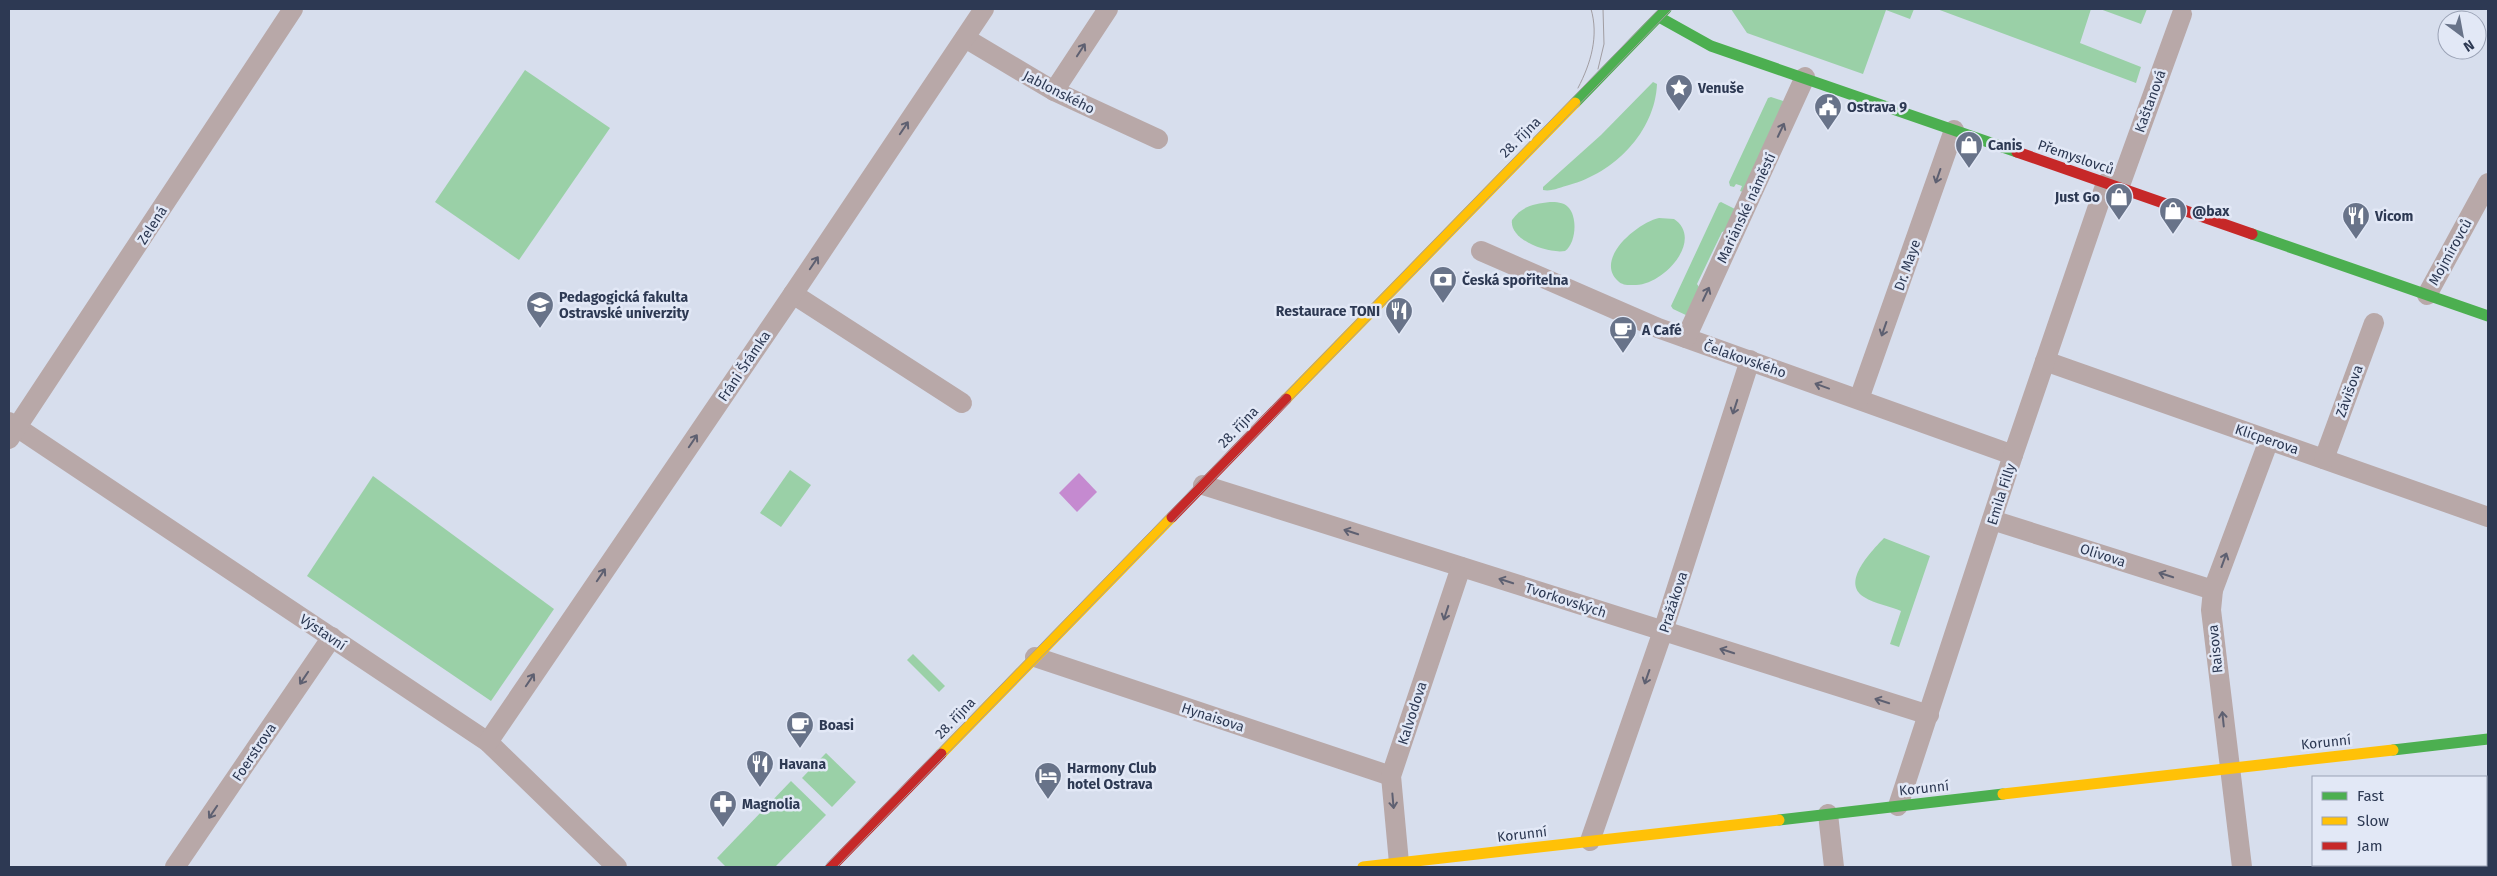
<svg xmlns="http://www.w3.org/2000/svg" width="2497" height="876" font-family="'Fira Sans',sans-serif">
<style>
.green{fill:#9ad0a7}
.water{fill:#c58ad0}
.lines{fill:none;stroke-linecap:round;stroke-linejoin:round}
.street{stroke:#b8a8a8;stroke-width:20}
.fast{stroke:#4caf50;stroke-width:11}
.slow{stroke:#ffc107;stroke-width:11}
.jam{stroke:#c62828;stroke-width:11}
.tram{stroke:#a19da2;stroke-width:1}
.oneway{stroke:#5e6071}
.labels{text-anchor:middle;stroke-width:5;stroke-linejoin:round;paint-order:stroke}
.poi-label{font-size:14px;font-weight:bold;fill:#2d3953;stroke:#e2e8f6;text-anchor:start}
.street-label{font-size:14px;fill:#2d3953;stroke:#e2e8f6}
</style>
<rect width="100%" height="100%" fill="#d7deed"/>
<g class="green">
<path d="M 1731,9 L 1914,9 L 1910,19 L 1886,10 L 1863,74 L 1747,33 Z"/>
<path d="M 1937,9 L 2091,9 L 2080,43 L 2141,67 L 2136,83 Z"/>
<path d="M 2100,9 L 2147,9 L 2141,24 Z"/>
<path d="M 525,70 L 610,128 L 519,260 L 435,202 Z"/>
<path d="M 1653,82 L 1657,84 C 1655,132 1614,173 1569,185 C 1561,187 1551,192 1543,190 L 1543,187 L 1601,135 Z"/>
<path d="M 1771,97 L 1789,103 L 1743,192 L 1740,191 L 1742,186 L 1736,184 L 1734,187 L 1730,186 L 1729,182 L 1768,98 Z"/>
<path d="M 1550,202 C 1556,202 1563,202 1568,207 C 1578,217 1576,243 1565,251 C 1548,254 1509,240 1512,220 C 1522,206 1534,204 1550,202 Z"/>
<path d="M 1721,202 L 1735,209 L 1728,230 L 1722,232 L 1697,284 L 1701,290 L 1688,316 L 1673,309 L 1671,306 L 1719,203 Z"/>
<path d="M 1659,218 L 1674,219 C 1704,239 1665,284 1636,285 C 1630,285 1623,286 1618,281 C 1594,259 1637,223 1659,218 Z"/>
<path d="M 790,470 L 811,485 L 781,527 L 760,513 Z"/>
<path d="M 373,476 L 554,609 L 491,701 L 307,576 Z"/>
<path d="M 1884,538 L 1930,556 L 1899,647 L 1890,644 L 1901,611 C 1890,606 1875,604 1864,597 C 1840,582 1873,550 1884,538 Z"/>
<path d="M 913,654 L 945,686 L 939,692 L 907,660 Z"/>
<path d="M 826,753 L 856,782 L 832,807 L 802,778 Z"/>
<path d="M 791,781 L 826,815 L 775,867 L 726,867 L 717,858 Z"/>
</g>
<path class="water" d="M 1079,473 L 1097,492 L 1077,512 L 1059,493 Z"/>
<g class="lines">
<g class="street">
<path d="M 965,38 L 1054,91 L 1158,139"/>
<path d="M 1054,91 L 1108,9"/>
<path d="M 2119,188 L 2182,14"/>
<path d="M 1481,251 L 1658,328 L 2013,455"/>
<path d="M 793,294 L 962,403"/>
<path d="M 2427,295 L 2488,183"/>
<path d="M 1686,338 L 1805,77"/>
<path d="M 2045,361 L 2488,517"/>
<path d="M 1859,399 L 1954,130"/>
<path d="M 9,422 L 488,742 L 617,867"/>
<path d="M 9,439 L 293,9"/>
<path d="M 2324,459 L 2374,323"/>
<path d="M 1203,485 L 1929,715"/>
<path d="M 1992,520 L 2213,590"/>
<path d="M 1035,657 L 1391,776"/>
<path d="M 488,742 L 793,294 L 984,9"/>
<path d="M 1898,806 L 2013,455 L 2106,183"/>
<path d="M 1828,814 L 1834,867"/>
<path d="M 1590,841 L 1663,631 L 1750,360"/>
<path d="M 1399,863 L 1391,776 L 1461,567"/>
<path d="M 175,867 L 332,637"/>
<path d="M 2242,867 L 2211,610 L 2213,590 L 2269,440"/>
</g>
<g class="fast">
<path d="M 1659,17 L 1711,46 L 2017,152"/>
<path d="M 1575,103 L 1666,9"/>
<path d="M 2252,234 L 2488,316"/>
<path d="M 2393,750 L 2488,739"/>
<path d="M 1779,820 L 2003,794"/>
</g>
<g class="slow">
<path d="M 1286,399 L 1575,103"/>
<path d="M 941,754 L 1172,517"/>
<path d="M 2003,794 L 2393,750"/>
<path d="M 1363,867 L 1779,820"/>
</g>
<g class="jam">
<path d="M 2017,152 L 2252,234"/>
<path d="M 1172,517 L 1286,399"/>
<path d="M 831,867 L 941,754"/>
</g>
<g class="tram">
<path d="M 1598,69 L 1604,44 L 1603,9"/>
<path d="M 1578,88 C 1591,63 1599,36 1591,9"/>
<path d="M 824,867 L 1659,9"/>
<path d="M 837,867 L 1672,9"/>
</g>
</g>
<defs><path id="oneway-shaft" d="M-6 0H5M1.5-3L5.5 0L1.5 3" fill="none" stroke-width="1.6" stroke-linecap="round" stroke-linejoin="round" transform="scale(1.25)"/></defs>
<g class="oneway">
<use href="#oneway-shaft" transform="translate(1081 50) rotate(-57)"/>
<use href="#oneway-shaft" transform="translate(904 128) rotate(-56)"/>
<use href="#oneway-shaft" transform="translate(1781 130) rotate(-65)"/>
<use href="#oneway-shaft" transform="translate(1938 176) rotate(109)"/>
<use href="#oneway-shaft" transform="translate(814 263) rotate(-56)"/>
<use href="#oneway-shaft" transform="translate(1706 294) rotate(-65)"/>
<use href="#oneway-shaft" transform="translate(1884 329) rotate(109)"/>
<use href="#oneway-shaft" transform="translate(1822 386) rotate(-160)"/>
<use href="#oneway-shaft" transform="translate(1735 407) rotate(108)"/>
<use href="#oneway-shaft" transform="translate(693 441) rotate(-56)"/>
<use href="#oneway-shaft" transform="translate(1351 532) rotate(-162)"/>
<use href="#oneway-shaft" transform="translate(2224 560) rotate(-70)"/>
<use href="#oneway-shaft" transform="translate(601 575) rotate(-56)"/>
<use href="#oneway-shaft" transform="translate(2166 575) rotate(-162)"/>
<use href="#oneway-shaft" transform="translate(1506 581) rotate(-162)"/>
<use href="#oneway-shaft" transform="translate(1446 613) rotate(108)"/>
<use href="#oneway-shaft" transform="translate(1727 651) rotate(-162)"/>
<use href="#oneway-shaft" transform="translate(1647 677) rotate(109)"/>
<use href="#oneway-shaft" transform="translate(304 678) rotate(124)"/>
<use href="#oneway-shaft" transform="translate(530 680) rotate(-56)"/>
<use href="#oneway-shaft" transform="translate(1882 701) rotate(-162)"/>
<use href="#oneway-shaft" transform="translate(2223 719) rotate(-96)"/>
<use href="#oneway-shaft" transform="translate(1393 801) rotate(85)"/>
<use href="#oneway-shaft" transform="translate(213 812) rotate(124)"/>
</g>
<defs>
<symbol id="sight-pin" viewBox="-11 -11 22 30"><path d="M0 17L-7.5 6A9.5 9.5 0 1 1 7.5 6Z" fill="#687389" stroke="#e2e8f6"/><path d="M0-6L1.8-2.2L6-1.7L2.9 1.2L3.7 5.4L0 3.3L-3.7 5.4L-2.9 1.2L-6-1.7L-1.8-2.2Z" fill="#fff"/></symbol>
<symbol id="civic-pin" viewBox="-11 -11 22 30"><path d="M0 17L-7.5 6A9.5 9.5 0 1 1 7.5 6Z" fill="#687389" stroke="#e2e8f6"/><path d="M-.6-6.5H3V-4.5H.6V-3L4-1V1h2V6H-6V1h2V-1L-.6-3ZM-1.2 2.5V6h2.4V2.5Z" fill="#fff"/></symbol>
<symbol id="shop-pin" viewBox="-11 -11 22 30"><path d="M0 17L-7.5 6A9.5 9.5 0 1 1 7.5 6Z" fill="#687389" stroke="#e2e8f6"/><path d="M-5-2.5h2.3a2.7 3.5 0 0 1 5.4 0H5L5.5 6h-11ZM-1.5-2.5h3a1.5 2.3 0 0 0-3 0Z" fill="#fff"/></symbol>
<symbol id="restaurant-pin" viewBox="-11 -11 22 30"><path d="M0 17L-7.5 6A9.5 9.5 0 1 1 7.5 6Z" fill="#687389" stroke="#e2e8f6"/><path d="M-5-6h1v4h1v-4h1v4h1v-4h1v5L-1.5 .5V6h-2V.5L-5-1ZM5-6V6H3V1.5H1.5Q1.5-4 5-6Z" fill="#fff"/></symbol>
<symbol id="bank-pin" viewBox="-11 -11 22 30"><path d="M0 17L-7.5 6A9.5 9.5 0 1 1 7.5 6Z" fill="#687389" stroke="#e2e8f6"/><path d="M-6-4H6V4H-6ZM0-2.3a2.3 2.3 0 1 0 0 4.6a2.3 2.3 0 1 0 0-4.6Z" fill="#fff"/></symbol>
<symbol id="university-pin" viewBox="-11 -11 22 30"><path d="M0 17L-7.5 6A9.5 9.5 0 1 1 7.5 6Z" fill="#687389" stroke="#e2e8f6"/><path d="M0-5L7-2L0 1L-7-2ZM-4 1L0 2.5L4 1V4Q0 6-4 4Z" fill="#fff"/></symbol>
<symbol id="cafe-pin" viewBox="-11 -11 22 30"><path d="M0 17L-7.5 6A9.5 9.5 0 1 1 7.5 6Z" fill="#687389" stroke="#e2e8f6"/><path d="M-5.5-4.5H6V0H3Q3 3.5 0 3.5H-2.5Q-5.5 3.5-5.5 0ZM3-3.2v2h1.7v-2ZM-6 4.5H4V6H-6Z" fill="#fff"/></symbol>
<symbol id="hotel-pin" viewBox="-11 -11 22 30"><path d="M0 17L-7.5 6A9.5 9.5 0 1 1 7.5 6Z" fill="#687389" stroke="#e2e8f6"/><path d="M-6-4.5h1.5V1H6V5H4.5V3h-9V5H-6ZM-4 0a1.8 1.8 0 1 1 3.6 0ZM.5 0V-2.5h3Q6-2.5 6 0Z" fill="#fff"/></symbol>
<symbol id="pharmacy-pin" viewBox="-11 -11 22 30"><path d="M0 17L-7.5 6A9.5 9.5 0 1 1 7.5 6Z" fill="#687389" stroke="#e2e8f6"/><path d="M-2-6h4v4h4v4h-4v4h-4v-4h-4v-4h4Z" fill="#fff"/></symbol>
</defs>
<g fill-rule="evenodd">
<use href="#sight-pin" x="1663" y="72" width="32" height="43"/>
<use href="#civic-pin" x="1812" y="91" width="32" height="43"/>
<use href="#shop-pin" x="1953" y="129" width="32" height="43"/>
<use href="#shop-pin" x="2103" y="181" width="32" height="43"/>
<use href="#shop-pin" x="2157" y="195" width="32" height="43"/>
<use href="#restaurant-pin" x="2340" y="200" width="32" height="43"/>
<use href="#bank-pin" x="1427" y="264" width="32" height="43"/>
<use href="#university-pin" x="524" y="289" width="32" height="43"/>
<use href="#restaurant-pin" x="1383" y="295" width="32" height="43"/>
<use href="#cafe-pin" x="1607" y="314" width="32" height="43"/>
<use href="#cafe-pin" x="784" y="709" width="32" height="43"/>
<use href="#restaurant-pin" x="744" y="748" width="32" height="43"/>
<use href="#hotel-pin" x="1032" y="760" width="32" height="43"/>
<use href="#pharmacy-pin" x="707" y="788" width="32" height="43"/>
</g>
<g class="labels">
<g class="poi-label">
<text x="1698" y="93">Venuše</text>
<text x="1847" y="112">Ostrava 9</text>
<text x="1988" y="150">Canis</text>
<text x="2100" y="202" text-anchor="end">Just Go</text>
<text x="2192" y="216">@bax</text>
<text x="2375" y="221">Vicom</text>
<text x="1462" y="285">Česká spořitelna</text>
<text x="559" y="302">Pedagogická fakulta<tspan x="559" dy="16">Ostravské univerzity</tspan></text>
<text x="1380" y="316" text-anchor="end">Restaurace TONI</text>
<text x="1642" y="335">A Café</text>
<text x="819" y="730">Boasi</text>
<text x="779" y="769">Havana</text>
<text x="1067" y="773">Harmony Club<tspan x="1067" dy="16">hotel Ostrava</tspan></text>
<text x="742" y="809">Magnolia</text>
</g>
<g class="street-label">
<text transform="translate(1059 92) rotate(27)" y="5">Jablonského</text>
<text transform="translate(2150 101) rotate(-70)" y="5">Kaštanová</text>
<text transform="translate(1520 137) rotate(-45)" y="5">28. října</text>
<text transform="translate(2076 157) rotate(19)" y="5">Přemyslovců</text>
<text transform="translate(1746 208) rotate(-65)" y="5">Mariánské náměstí</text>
<text transform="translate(152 225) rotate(-57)" y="5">Zelená</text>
<text transform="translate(2450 252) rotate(-61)" y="5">Mojmírovců</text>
<text transform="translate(1907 265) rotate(-71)" y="5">Dr. Maye</text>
<text transform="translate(1745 359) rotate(19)" y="5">Čelakovského</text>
<text transform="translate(744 366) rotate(-56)" y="5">Fráni Šrámka</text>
<text transform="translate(2349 391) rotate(-70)" y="5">Závišova</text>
<text transform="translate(1238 427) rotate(-46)" y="5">28. října</text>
<text transform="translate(2267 439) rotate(19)" y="5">Klicperova</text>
<text transform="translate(2001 494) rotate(-72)" y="5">Emila Filly</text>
<text transform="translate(2103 555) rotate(18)" y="5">Olivova</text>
<text transform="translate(1566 600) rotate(18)" y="5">Tvorkovských</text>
<text transform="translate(1673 602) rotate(-72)" y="5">Pražákova</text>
<text transform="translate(323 632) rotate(34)" y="5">Výstavní</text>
<text transform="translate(2215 649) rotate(-96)" y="5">Raisova</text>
<text transform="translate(1412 713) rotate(-72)" y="5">Kalvodova</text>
<text transform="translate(1213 717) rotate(18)" y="5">Hynaisova</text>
<text transform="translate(955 718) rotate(-46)" y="5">28. října</text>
<text transform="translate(2326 742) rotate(-6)" y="5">Korunní</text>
<text transform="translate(254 752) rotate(-56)" y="5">Foerstrova</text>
<text transform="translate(1924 788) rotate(-6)" y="5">Korunní</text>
<text transform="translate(1522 834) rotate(-7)" y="5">Korunní</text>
</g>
</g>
<rect width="2497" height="876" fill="none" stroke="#2d3953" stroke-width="20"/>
<rect x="2312" y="776" width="175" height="90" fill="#e2e8f6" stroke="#9aa2b5"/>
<rect x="2322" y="792" width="25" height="8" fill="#4caf50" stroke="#9aa2b5"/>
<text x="2357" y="801" font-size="15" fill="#2d3953">Fast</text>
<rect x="2322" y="817" width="25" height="8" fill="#ffc107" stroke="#9aa2b5"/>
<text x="2357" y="826" font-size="15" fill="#2d3953">Slow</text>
<rect x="2322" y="842" width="25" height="8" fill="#c62828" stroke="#9aa2b5"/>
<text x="2357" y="851" font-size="15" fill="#2d3953">Jam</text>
<g transform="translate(2462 35) rotate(148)"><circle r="24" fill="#e2e8f6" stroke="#9aa2b5"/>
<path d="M0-4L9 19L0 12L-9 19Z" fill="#687389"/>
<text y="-8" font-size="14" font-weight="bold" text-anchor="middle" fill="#2d3953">N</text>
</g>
</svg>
